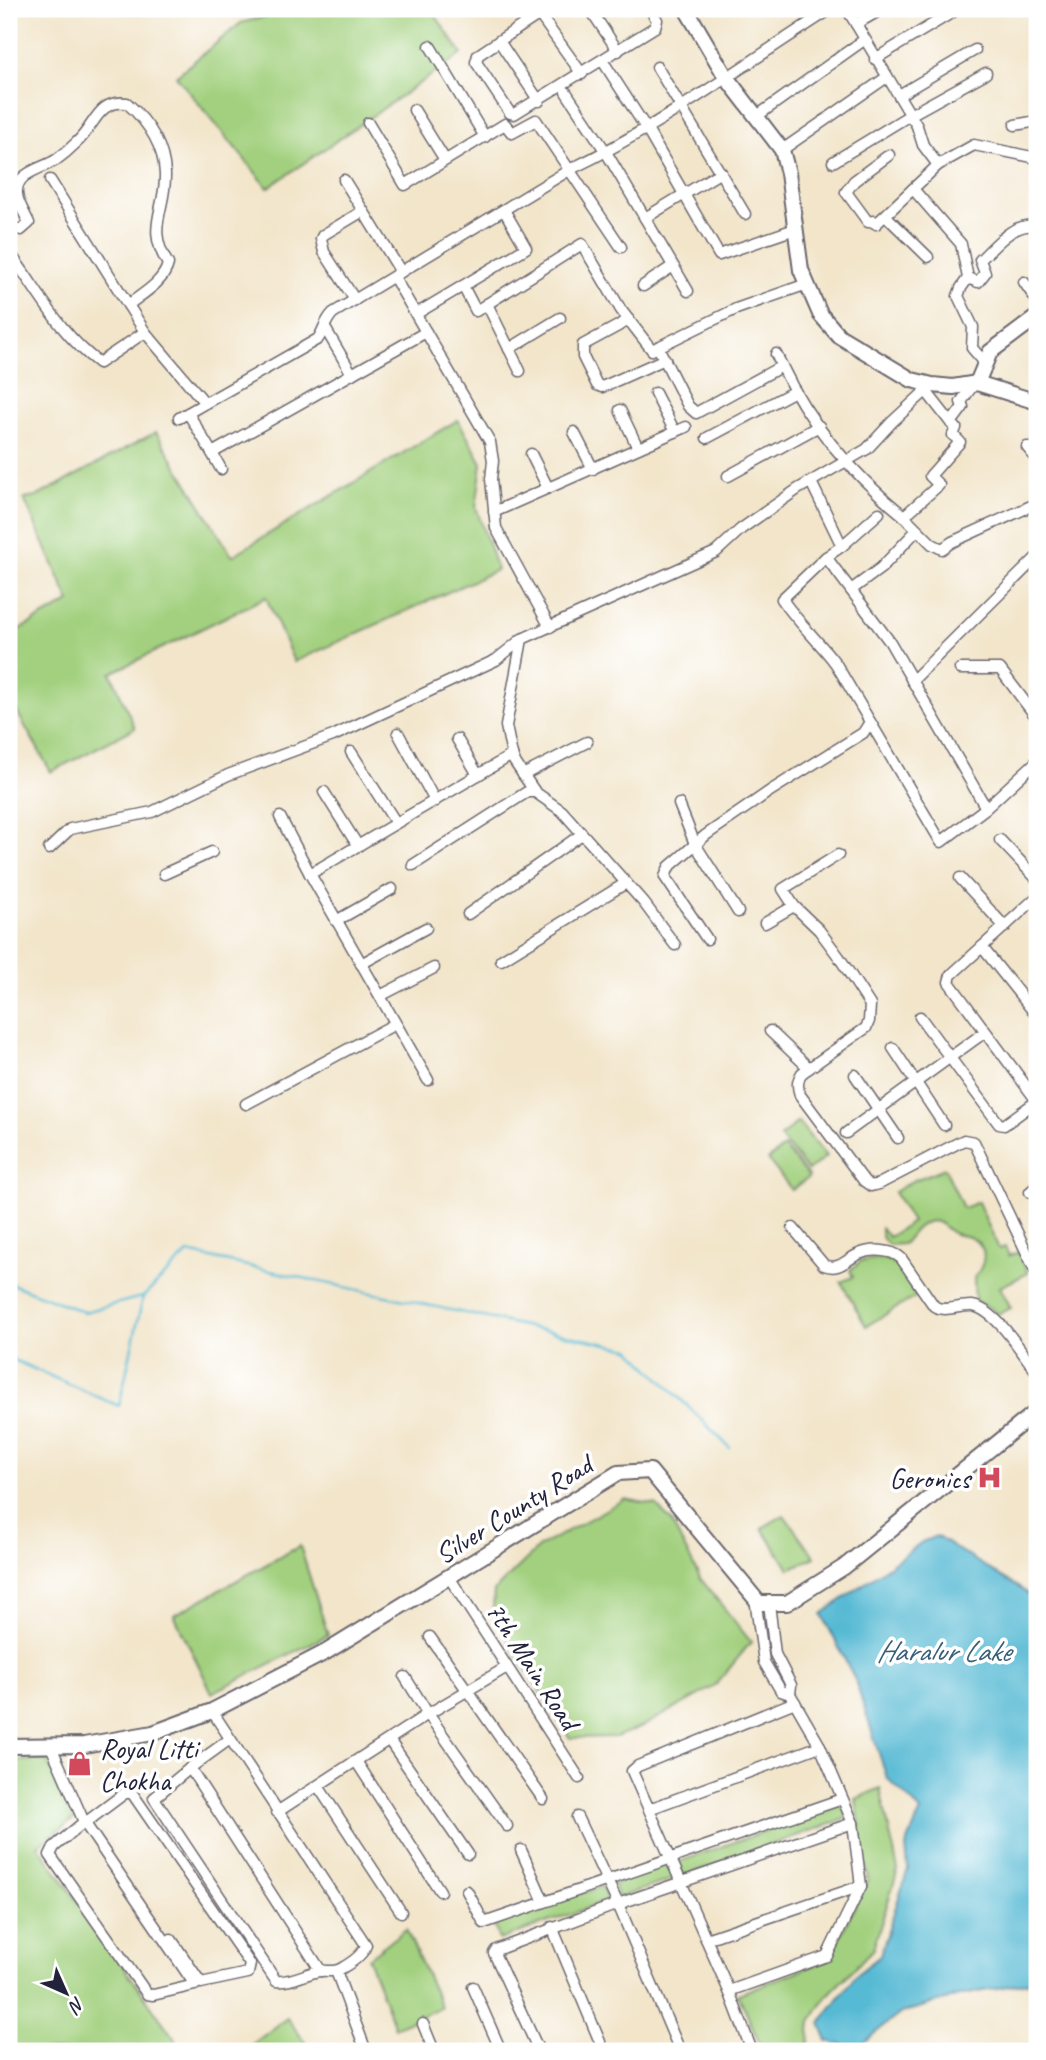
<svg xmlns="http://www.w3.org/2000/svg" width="1046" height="2060" font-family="Caveat,sans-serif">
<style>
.green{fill:#a2d07e;stroke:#62795c;stroke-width:2}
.water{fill:#56bad4;stroke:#3c6e88;stroke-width:2}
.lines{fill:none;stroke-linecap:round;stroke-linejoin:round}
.stream{stroke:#56bad4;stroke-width:2.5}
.street-casing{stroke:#6b666d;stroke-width:13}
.secondary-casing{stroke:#6b666d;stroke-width:18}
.street{stroke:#fff;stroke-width:10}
.secondary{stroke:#fff;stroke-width:14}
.labels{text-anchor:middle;stroke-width:7;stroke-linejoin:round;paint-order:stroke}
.poi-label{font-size:28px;fill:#22223b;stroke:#fff;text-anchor:end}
.street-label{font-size:28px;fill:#22223b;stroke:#fff}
.water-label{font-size:30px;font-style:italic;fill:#375f78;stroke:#fff}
</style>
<rect width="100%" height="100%" fill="#fff"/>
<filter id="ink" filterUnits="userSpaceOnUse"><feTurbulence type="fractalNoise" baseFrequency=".0143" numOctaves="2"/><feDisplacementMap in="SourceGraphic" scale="14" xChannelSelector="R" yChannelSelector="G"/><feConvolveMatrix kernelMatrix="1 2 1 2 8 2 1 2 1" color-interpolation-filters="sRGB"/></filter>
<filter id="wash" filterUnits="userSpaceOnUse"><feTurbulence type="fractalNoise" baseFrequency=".00686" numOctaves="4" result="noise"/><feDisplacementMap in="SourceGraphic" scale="28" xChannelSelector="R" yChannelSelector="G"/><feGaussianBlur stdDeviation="1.57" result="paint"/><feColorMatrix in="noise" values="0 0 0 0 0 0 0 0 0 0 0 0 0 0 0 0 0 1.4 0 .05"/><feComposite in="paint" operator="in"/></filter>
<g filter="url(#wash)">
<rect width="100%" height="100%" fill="#f2e5ca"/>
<g class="green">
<path d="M 295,9 L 431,9 L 462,54 L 268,188 L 176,76 L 241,23 Z"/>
<path d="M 458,420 L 482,463 L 476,507 L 497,570 L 294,662 L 266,597 L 111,673 L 135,728 L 51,772 L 9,698 L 9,635 L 70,602 L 24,499 L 36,497 L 156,432 L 232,556 Z"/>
<path d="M 798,1122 L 826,1156 L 808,1171 L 780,1137 Z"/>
<path d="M 784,1147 L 809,1177 L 792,1190 L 768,1160 Z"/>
<path d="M 945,1168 L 963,1208 L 978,1202 L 999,1249 L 1005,1247 L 1009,1256 L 1018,1252 L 1028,1273 L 1000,1287 L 1011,1308 L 997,1314 L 991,1308 L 975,1301 L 974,1278 C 985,1265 990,1247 971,1238 C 966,1235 960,1236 955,1234 C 944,1230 941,1218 927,1222 C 916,1225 910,1237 903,1244 L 889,1245 C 883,1240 880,1236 881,1228 L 889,1237 L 912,1222 L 894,1192 L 912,1181 Z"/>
<path d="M 880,1258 C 904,1263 906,1277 917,1296 L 866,1326 L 841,1282 L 853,1277 L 850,1270 L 861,1261 Z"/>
<path d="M 625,1499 L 656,1505 L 671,1521 L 700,1578 L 751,1642 L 715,1686 L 645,1725 L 616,1737 L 570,1738 L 512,1648 L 493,1610 L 494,1591 L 539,1547 Z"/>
<path d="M 784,1515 L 815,1557 L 789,1569 L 762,1528 Z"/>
<path d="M 300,1546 L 328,1635 L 212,1693 L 174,1615 Z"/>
<path d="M 46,1760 L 76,1818 L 38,1845 L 183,2051 L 9,2051 L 9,1761 Z"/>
<path d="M 880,1788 L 898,1870 L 873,1949 L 827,1996 L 811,2021 L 809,2043 L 802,2051 L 763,2051 L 738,1994 L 828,1960 L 868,1880 L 856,1799 Z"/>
<path d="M 842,1804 L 847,1818 L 683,1876 L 678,1862 Z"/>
<path d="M 668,1864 L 673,1879 L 618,1898 L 613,1884 Z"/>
<path d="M 602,1886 L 607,1901 L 499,1940 L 494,1924 Z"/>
<path d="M 406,1929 L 441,2007 L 395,2028 L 368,1958 Z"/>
<path d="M 287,2018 L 312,2051 L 248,2051 L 246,2049 Z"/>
</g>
<path class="water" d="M 936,1536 L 1037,1599 L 1037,1980 L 959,1996 L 901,2013 L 856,2048 L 827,2041 L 820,2023 L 857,1974 L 880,1956 L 908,1869 L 906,1846 L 921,1811 L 887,1778 L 855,1680 L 822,1614 L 922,1542 Z"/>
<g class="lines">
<g class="stream">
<path d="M 9,1283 L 84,1312 L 142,1297"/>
<path d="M 9,1358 L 119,1406 L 143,1297 L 188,1253 L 630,1349 L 730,1448"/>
<path d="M 833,2051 L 837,2041"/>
</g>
</g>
</g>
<g filter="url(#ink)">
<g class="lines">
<defs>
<g id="street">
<path d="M 547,9 L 478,55 L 476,62 L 510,113 L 514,114 L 655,27 L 657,20 L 650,9"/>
<path d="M 590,9 L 618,51"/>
<path d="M 847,9 L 917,126 L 923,145 L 938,165"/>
<path d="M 539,14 L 582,74"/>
<path d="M 856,24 L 882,9"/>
<path d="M 499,41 L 539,101"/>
<path d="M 430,46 L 485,137"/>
<path d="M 875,59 L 953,12"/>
<path d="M 606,66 L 646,128 L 719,255 L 795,229"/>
<path d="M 657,67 L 745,214"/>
<path d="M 566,92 L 606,152 L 688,291"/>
<path d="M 899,95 L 975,50"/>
<path d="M 414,110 L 445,160"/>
<path d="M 757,116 L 864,40"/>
<path d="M 368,123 L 405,185 L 505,124 L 512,133 L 536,120 L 621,247"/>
<path d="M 1015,125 L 1037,121"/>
<path d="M 782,150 L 887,77"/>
<path d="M 889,155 L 854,181 L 846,192 L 868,222 L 874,221 L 876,224 L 938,165 L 974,145 L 1037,158"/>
<path d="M 833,162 L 910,115 L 986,73"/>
<path d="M 50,180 L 145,332 L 205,403"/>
<path d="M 344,180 L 401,272"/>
<path d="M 913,189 L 961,244 L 968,278 L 961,288 L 958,296 L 973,327 L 972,348 L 985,363"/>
<path d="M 886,216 L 928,257"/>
<path d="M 645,218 L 721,172"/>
<path d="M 9,227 L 21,230 L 29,223 C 24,211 12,196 19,183 C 25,171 45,167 56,160 C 63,155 70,149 76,143 C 95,127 97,99 127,103 C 147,121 164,145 165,174 C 166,211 145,227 168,264 C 164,282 142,294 128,305"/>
<path d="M 9,252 C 39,292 58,332 99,363 L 145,332"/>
<path d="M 394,277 L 490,442 L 493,461 L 491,479 L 496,528 L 550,627"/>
<path d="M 968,278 L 978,282 L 985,273 L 980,260 C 998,243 1011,224 1037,225"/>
<path d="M 1024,282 L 1037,301"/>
<path d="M 463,286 L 476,311 L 582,244 L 621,310 L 652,350 L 736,309 L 807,284"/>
<path d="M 643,286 L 673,266"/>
<path d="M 355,300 L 324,252 L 321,239 L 323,235 L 363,211"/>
<path d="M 487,304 L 520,371"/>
<path d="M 416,314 L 526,248 L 504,210"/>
<path d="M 629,320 L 583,345 L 583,357 L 597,385 L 602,387 L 665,359"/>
<path d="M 325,328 L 352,374"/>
<path d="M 658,347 L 688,406 L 696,413 L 782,366 C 810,426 854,475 904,516"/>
<path d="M 509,349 L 560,318"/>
<path d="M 776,354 L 782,366"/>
<path d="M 973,385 L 961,402 L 963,407 L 951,423 L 956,428 L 953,435 L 960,442 L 930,476 L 939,485 L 904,516 L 932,544 L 942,549 L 952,542 L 1031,506 L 1037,506"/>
<path d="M 926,391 L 951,423"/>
<path d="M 655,393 L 675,432"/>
<path d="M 620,410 L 638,448"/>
<path d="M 188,413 L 212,453 L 426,332"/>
<path d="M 179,418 L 318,339 C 324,330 325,321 333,313 L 571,169 C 662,125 745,64 831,9"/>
<path d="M 574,432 L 593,469"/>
<path d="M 707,438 L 795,391"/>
<path d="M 1027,447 L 1037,459"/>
<path d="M 212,453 L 221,469"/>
<path d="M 531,454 L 548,488"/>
<path d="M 728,476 L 819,426"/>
<path d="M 811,482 L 842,546 L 826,557"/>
<path d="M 494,512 L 686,427"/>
<path d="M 842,546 L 879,513"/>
<path d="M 851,590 L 881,568 L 917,530"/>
<path d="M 960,669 L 1000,669 L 1037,718"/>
<path d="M 912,681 L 1037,557"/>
<path d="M 398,733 L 435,801"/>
<path d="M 457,739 L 478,775"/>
<path d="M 351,752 L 396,823"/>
<path d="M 512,755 L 514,761 L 535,792 L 562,811 L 644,903 L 675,945"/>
<path d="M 523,775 L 587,742"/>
<path d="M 324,792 L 358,846"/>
<path d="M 679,804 L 695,844 L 738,912"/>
<path d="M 986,808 L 890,642 L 826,557 L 782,599 C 798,623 819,641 836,664 L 941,842 L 986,808 L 1037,761"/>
<path d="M 280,817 L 310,874"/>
<path d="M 1000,840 L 1037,879"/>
<path d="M 49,849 L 70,829 L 152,812 L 228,775 L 333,736 L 496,660 L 522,639 L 716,552 L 741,529 L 798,489 L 867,449 L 892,422 L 932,385"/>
<path d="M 838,855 L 783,889 L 794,906 L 819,930 L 839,957 L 870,1005 L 869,1021 L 866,1028 L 802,1073 C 797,1081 797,1086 800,1095 L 864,1181 L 871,1186 L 879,1184 L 958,1143 L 964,1140 L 974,1142 L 1037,1274"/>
<path d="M 413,865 L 527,792 L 535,792"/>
<path d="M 164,874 L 212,852"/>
<path d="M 960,878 L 1005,927"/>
<path d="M 1037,897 L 951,975 L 949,982 L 1037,1101"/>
<path d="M 468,914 L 582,834"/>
<path d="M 336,921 L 392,889"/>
<path d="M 765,923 L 794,906"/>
<path d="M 707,939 L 665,877 L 669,867 L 706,835 L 770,791 L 863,733 L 870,722"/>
<path d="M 982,947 L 1037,1016"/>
<path d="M 501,960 L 626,883"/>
<path d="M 361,964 L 426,928"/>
<path d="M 380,996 L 434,968"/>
<path d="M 920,1017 L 999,1124 L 1004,1125 L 1037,1101"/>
<path d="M 770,1031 L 809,1068"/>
<path d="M 893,1048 L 944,1125"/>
<path d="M 855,1075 L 898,1138"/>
<path d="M 428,1080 L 310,874 L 512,755 L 506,726 L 522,639"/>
<path d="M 246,1104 L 395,1024"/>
<path d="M 846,1133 L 985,1032"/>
<path d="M 1030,1192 L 1037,1186"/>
<path d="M 793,1228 L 824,1265 C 840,1271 845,1260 859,1254 C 871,1249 891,1249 901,1258 L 934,1306 C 944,1313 960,1305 972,1306 C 996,1309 1022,1353 1037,1372"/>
<path d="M 449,1577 L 579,1778"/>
<path d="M 755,1598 L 764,1662 L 781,1691 L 790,1694"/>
<path d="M 769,1603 L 775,1654 L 791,1685 L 790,1694 L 820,1746 L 853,1823 L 861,1886 L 827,1956 L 729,1991 L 632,1771 L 638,1766 L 795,1702"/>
<path d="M 430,1637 L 543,1799"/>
<path d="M 405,1677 L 428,1714 L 507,1826"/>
<path d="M 212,1711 L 366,1945 C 363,1955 351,1963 342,1968 C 335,1973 328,1970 320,1971 C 305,1973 291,1983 276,1981 L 154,1798 L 190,1768 L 230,1739"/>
<path d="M 389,1740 L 468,1854"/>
<path d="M 50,1744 L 84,1822 L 195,1985 L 153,1995 L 147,1994 L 50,1855 L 54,1847 L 84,1822"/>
<path d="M 356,1761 L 440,1891"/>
<path d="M 190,1768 L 321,1971"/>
<path d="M 318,1786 L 401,1912"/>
<path d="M 649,1809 L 820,1746"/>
<path d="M 277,1812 L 428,1714 L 507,1667"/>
<path d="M 577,1817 L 618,1904 L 680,2051"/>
<path d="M 89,1820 L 125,1793 L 132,1793 L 250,1964 L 248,1973 L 201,1983 L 171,1939"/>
<path d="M 521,1850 L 544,1902"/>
<path d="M 467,1891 L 484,1923 L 842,1799"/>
<path d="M 552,1927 L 600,2042"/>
<path d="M 706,1939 L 861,1886"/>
<path d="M 336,1971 L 366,2051"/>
<path d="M 473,1987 L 501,2051"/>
<path d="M 729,1991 L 752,2051"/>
<path d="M 423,2024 L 434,2051"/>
<path d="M 539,2051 L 494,1953 L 496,1950 L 618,1904 L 853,1823"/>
</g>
<g id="secondary">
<path d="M 686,9 L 726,77 L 782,150 L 788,173 L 801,270 L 820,314 L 839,336 L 912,380 L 932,385 L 953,387 L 977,383 L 1037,402"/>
<path d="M 977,383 L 990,352 L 1037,317"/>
<path d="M 9,1746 L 84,1745 L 153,1733 L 212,1711 L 326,1652 L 618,1473 L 650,1471 L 759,1603 L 787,1603 L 844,1567 L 1037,1411"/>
</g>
</defs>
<use href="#street" class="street-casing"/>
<use href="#secondary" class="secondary-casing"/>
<use href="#street" class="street"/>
<use href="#secondary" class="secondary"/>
</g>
</g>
<defs>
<symbol id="hospital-bare" viewBox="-9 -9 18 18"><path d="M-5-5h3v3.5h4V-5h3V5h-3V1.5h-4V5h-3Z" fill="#d1495b" stroke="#fff" stroke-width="2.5" paint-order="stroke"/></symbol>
<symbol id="shop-bare" viewBox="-9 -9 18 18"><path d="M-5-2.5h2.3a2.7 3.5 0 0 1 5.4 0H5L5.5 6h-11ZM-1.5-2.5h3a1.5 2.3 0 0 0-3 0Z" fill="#d1495b" stroke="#fff" stroke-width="2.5" paint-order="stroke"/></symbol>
</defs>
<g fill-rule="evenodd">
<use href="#hospital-bare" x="972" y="1460" width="35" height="35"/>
<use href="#shop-bare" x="62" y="1746" width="35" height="35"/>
</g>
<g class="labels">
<g class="poi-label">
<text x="970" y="1488">Geronics</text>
<text x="100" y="1758" text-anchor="start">Royal Litti<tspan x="100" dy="32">Chokha</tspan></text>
</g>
<g class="street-label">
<text transform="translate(513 1509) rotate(-32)" y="10">Silver County Road</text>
<text transform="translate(533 1665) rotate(57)" y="10">7th Main Road</text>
</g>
<g class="water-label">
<text x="943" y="1661">Haralur Lake</text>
</g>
</g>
<rect width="1046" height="2060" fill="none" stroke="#fff" stroke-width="35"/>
<g transform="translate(66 1993) rotate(135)" stroke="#ffffff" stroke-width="5" paint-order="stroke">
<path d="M0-5L12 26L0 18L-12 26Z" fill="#22223b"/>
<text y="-10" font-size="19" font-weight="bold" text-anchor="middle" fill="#22223b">N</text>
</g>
</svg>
